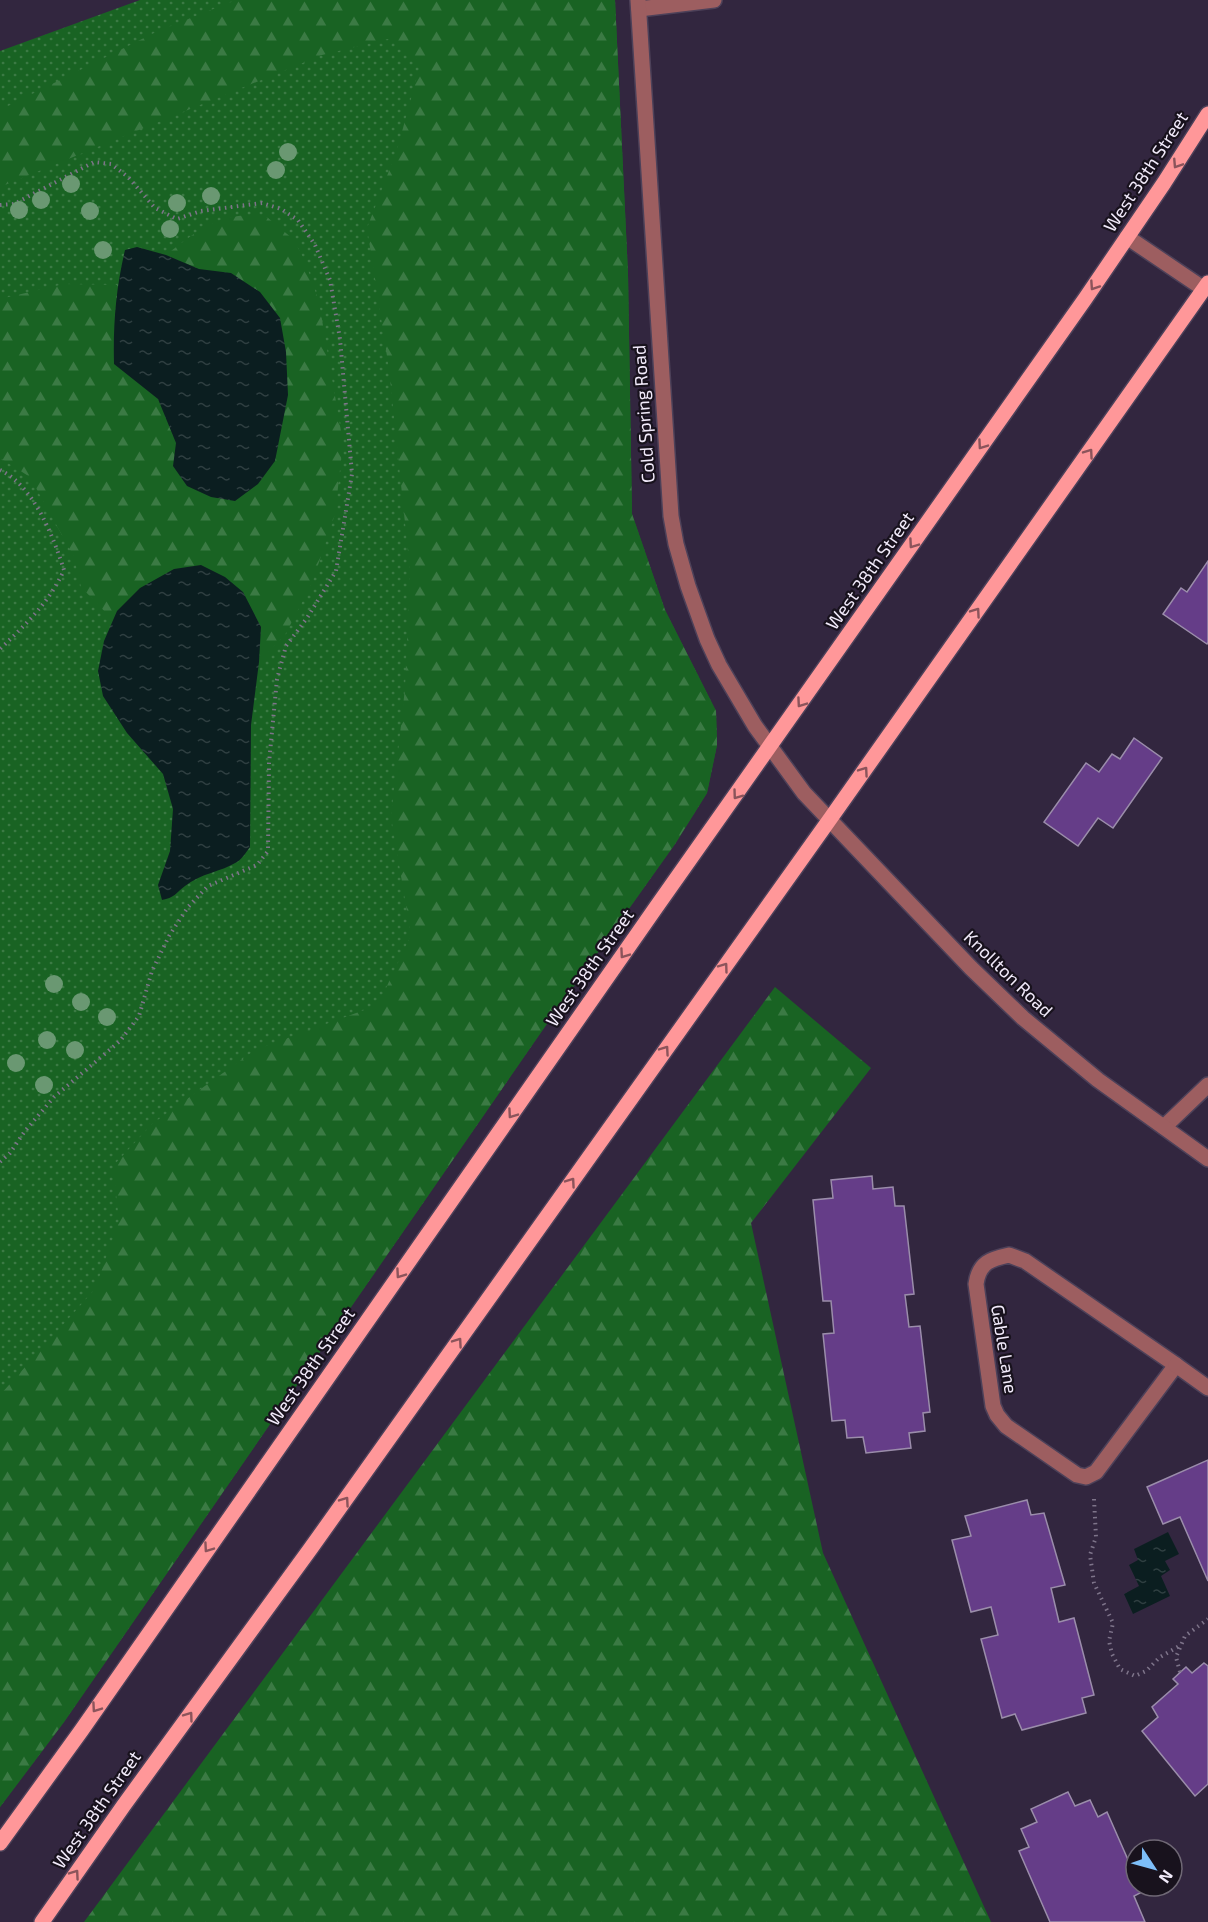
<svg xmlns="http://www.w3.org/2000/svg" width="1208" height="1922" font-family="'Exo 2',sans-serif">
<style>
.grass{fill:url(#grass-dots)}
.forest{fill:url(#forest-firs)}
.water{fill:url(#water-ripples)}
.building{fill:#653d88;stroke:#9b8dab;stroke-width:1.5}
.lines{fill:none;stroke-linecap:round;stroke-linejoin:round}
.service-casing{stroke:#4d4159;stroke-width:18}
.minor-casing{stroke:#4d4159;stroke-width:18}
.tertiary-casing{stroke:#4d4159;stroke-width:18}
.primary-casing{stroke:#4d4159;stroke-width:18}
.path{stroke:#7e748a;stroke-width:4;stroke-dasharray:1.5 4.5;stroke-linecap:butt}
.service{stroke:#9d5e60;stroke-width:15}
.minor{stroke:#9d5e60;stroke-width:15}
.tertiary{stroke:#9d5e60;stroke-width:15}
.primary{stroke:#ff9799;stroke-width:15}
.tree{fill:#6a9872}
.oneway{stroke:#8c545b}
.labels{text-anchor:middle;stroke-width:4.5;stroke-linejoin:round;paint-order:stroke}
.street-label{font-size:18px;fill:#f1eafa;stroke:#18121d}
</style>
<defs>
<pattern id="grass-dots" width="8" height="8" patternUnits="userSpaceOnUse" patternTransform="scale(1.5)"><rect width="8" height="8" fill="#196323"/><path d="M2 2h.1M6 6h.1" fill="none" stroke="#3b7a44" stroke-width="1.8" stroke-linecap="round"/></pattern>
<pattern id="forest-firs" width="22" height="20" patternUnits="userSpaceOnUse" patternTransform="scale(1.5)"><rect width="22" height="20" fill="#196323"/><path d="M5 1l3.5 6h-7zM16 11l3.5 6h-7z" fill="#3b7a44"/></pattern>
<pattern id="water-ripples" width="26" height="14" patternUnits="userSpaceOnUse" patternTransform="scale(1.5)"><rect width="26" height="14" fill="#0b1e20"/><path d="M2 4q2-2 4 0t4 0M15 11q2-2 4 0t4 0" fill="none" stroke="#2f3f41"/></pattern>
</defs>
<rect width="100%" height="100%" fill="#32263f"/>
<path class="grass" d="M 140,0 L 615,0 L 628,274 L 632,514 L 665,610 L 716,711 L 717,745 L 707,793 L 675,844 L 544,1028 L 64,1722 L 0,1807 L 0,51 Z"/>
<g class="forest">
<path d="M 236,0 L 615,0 L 628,274 L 632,514 L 665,610 L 716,711 L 717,745 L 707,793 L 675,844 L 544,1028 L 64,1722 L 0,1807 L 0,1395 L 95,1289 L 119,1221 L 113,1166 L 152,1124 L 255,1050 L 378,1005 L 411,935 L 391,817 L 405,688 L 410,571 L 389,369 L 367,228 L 397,150 L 421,62 L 388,39 L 322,55 L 0,187 L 0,110 L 158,31 Z"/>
<path d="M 252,215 L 268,218 L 293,239 L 305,261 L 319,302 L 343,443 L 335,514 L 312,583 L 285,635 L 259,662 L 261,627 L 117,611 L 113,620 L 81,587 L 74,557 L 30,477 L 0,458 L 0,299 L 64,284 L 117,285 L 113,328 L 114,364 L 158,399 L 176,443 L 174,466 L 231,273 L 199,269 L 166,255 C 196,232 213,216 252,215 Z"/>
<path d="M 775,987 L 871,1068 L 751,1223 L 823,1553 L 991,1922 L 84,1922 Z"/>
</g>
<g class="water">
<path d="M 137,247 L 166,255 L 199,269 L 231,273 L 260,292 L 280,318 L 286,352 L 288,395 L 275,461 L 258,484 L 235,501 L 211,497 L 187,486 L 173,466 L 176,443 L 158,399 L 114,364 C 113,324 116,288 125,250 Z"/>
<path d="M 201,565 L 225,577 L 243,592 L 261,627 L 259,662 L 251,725 L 250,847 C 246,852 243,858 237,862 C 221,872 201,873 185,886 C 176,893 174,898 162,900 L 158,885 L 170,851 L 173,809 L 163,774 L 127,733 L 103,696 L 98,671 L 104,641 L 117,611 L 140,588 L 174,569 Z"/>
<path d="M 1168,1532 L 1179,1554 L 1165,1561 L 1170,1570 L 1161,1576 L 1170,1596 L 1133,1614 L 1124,1594 L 1139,1586 L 1129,1565 L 1138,1560 L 1134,1549 Z"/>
</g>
<g class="building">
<path d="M 1208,561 L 1208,642 L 1207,644 L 1163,614 L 1181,588 L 1187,592 Z"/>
<path d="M 1134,738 L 1162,758 L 1113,828 L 1098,818 L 1078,846 L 1044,822 L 1086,763 L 1099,772 L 1112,754 L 1120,759 Z"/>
<path d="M 872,1176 L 873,1189 L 893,1187 L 895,1206 L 904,1206 L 914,1294 L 905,1295 L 909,1327 L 920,1326 L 930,1412 L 923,1413 L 925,1431 L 909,1433 L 911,1448 L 866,1453 L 863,1437 L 847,1438 L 845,1420 L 832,1421 L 823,1334 L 834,1333 L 831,1301 L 823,1301 L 813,1200 L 833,1198 L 831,1180 Z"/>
<path d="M 1208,1460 L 1208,1581 L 1180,1517 L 1163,1524 L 1147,1487 Z"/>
<path d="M 1027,1500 L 1031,1515 L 1044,1513 L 1065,1585 L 1051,1588 L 1059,1622 L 1074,1618 L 1094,1695 L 1082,1698 L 1086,1713 L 1022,1730 L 1015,1714 L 1002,1718 L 981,1639 L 998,1635 L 991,1607 L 971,1612 L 952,1540 L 971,1536 L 965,1516 Z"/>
<path d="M 1204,1663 L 1208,1666 L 1208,1784 L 1195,1796 L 1142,1731 L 1158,1717 L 1152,1707 L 1178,1684 L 1173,1679 L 1186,1667 L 1192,1673 Z"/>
<path d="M 1068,1792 L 1075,1806 L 1090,1800 L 1098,1817 L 1107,1812 L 1136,1878 L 1136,1886 L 1139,1886 L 1142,1892 L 1134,1896 L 1145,1922 L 1050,1922 L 1019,1851 L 1029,1847 L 1021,1829 L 1037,1822 L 1031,1809 Z"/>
</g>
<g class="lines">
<defs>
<g id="service">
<path d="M 639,9 L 714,0"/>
<path d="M 1127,237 L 1204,289"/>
</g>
<g id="minor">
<path d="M 1164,1127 L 1208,1085"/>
<path d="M 1009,1255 L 1025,1261 L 1176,1365 L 1096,1472 L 1086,1477 L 1077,1475 L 1006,1426 L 997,1415 L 993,1406 L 976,1284 C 979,1262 991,1259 1009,1255 Z"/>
<path d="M 1176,1365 L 1208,1388"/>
</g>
<path id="tertiary" d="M 638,0 L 671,516 L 676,544 L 688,586 L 707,639 L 719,665 L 755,726 L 804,793 L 971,968 L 1023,1018 L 1098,1080 L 1208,1159"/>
<g id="primary">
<path d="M 0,1843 L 81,1731 L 657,906 L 1085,299 L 1164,183 L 1208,114"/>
<path d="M 42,1922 L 124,1805 L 311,1548 L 830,819 L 1208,283"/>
</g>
</defs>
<use href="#service" class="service-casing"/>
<use href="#minor" class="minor-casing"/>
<use href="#tertiary" class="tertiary-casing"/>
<use href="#primary" class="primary-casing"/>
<g class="path">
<path d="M 0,205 L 14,204 L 94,162 L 111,164 L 128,177 L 155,208 L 177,219 L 201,211 L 262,203 L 281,209 L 298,220 L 315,245 L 330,280 L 340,339 L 352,474 L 336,571 L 307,618 L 286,646 L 277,679 L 269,763 L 268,851 L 257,865 L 208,886 L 188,907 L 169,936 L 152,971 L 139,1016 L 120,1041 L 54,1097 L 25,1131 L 10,1153 L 0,1162"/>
<path d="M 0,470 C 34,486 53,536 64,570 C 49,603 25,625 0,649"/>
<path d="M 1094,1499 L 1096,1537 L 1090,1555 L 1094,1583 L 1113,1623 L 1109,1641 L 1112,1654 L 1120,1669 L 1135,1676 L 1146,1671 L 1160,1657 L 1181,1645"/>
<path d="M 1180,1672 L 1176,1657 L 1185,1636 L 1208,1619"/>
</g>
<use href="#service" class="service"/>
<use href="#minor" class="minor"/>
<use href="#tertiary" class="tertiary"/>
<use href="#primary" class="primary"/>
</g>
<g class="tree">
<circle cx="288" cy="152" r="9"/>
<circle cx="276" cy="170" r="9"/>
<circle cx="71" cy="184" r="9"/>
<circle cx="211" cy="196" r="9"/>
<circle cx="41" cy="200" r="9"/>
<circle cx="177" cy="203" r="9"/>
<circle cx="19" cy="210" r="9"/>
<circle cx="90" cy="211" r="9"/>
<circle cx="170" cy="229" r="9"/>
<circle cx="103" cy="250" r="9"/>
<circle cx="54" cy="984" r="9"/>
<circle cx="81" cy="1002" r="9"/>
<circle cx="107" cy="1017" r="9"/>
<circle cx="47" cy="1040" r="9"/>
<circle cx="75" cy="1050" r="9"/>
<circle cx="16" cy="1063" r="9"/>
<circle cx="44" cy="1085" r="9"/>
</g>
<defs><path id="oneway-chevron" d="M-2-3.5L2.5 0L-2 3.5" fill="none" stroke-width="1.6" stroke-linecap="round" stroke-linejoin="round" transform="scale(1.5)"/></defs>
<g class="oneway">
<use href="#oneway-chevron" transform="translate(1177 164) rotate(123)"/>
<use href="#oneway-chevron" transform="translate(1094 286) rotate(124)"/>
<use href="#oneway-chevron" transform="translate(982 445) rotate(125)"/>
<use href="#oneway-chevron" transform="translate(1089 453) rotate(-55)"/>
<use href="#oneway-chevron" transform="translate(913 544) rotate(125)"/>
<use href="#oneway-chevron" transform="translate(976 612) rotate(-55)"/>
<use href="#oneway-chevron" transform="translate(801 703) rotate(125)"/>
<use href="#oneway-chevron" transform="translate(864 771) rotate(-55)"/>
<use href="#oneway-chevron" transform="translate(737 795) rotate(126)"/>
<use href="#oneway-chevron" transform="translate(624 954) rotate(125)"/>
<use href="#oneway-chevron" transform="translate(724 967) rotate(-54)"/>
<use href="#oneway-chevron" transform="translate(665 1050) rotate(-55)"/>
<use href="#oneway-chevron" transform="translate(512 1114) rotate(125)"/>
<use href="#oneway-chevron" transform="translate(571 1182) rotate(-55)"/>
<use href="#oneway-chevron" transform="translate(400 1274) rotate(125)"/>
<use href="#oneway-chevron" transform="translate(458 1342) rotate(-55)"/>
<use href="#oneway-chevron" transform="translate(345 1501) rotate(-55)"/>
<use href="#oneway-chevron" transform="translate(208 1548) rotate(125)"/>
<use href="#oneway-chevron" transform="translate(96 1708) rotate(125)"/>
<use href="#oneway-chevron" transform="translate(189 1716) rotate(-54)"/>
<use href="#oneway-chevron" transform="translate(75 1874) rotate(-55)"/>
</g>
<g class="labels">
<g class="street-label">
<text transform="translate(1146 172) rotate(-57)" y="6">West 38th Street</text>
<text transform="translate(644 414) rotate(-94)" y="6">Cold Spring Road</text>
<text transform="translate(870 571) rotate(-55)" y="6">West 38th Street</text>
<text transform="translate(590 968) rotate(-55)" y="6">West 38th Street</text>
<text transform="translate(1008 974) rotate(44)" y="6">Knollton Road</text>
<text transform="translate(1004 1349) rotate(81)" y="6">Gable Lane</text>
<text transform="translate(311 1367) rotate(-55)" y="6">West 38th Street</text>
<text transform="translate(97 1810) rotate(-55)" y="6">West 38th Street</text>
</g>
</g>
<g transform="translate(1154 1868) rotate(126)"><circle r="28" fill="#18121d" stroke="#6f6875" stroke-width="1.5"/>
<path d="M0-4.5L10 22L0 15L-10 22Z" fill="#7dbef9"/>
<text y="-9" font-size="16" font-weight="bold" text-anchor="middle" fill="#f1eafa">N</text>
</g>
</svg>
